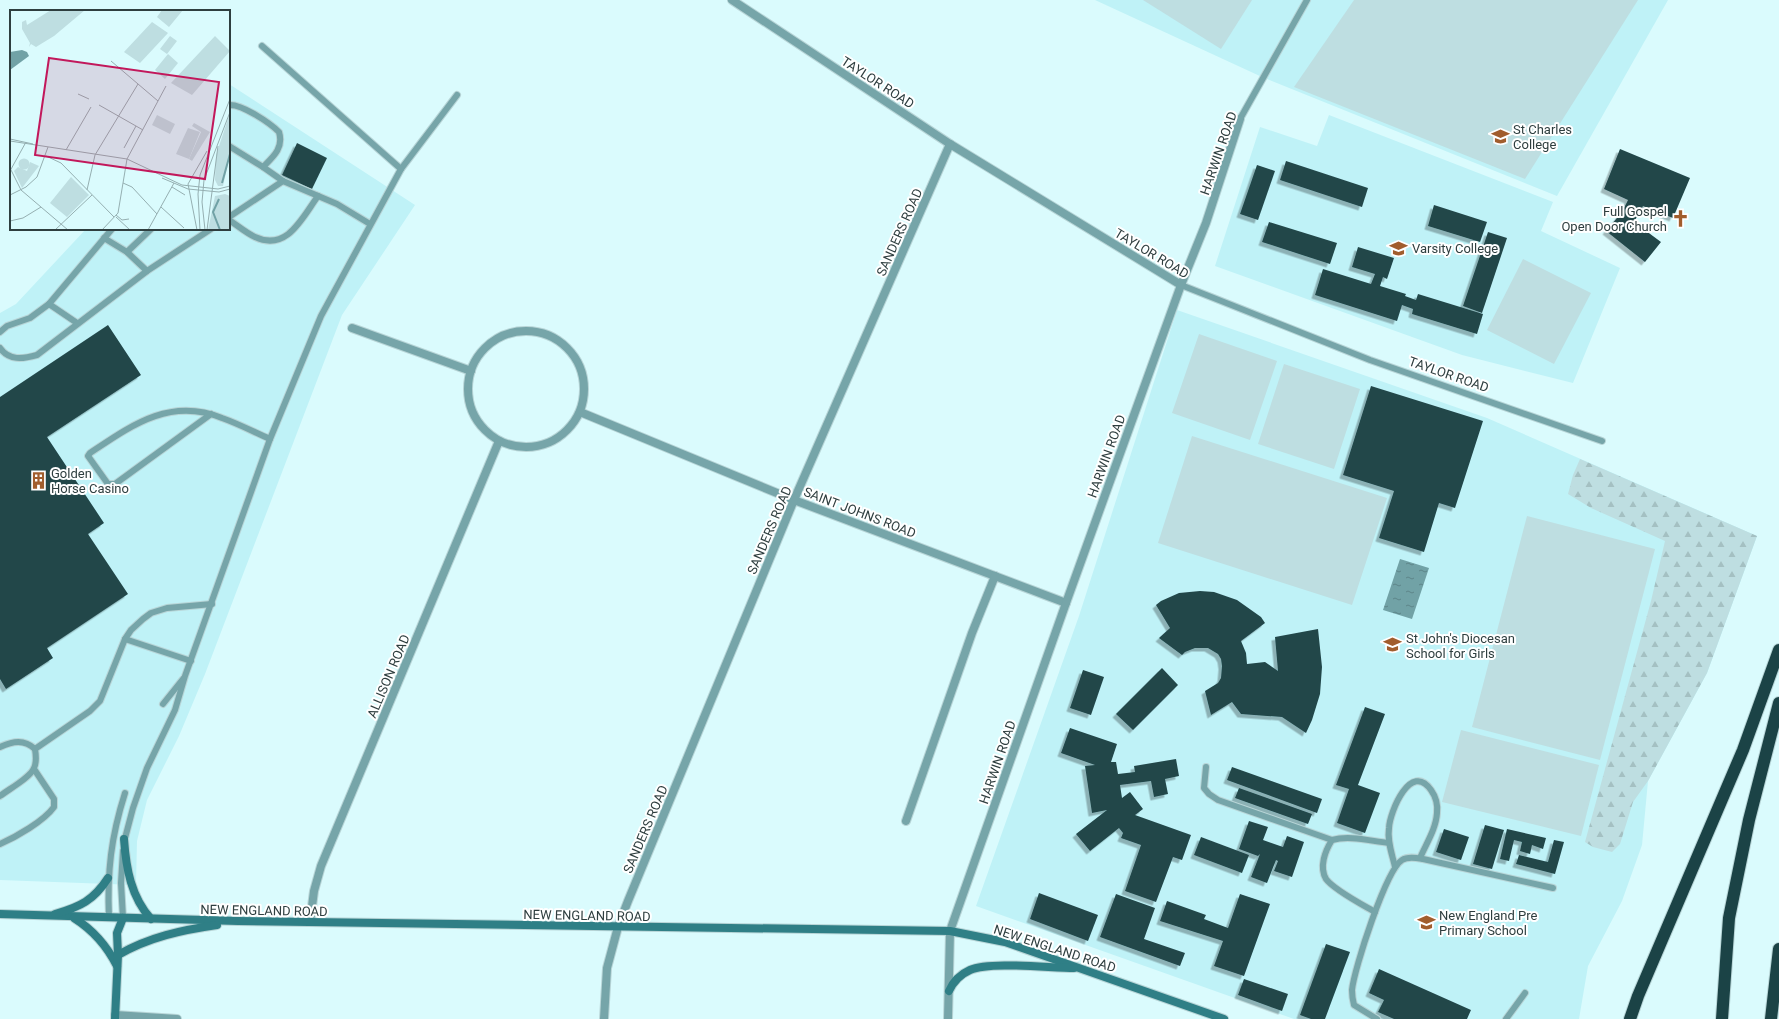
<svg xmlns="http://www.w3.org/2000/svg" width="1779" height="1019" font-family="Roboto,sans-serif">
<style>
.built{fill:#bff2f7}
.green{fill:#bedee1}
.forest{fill:url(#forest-firs)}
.water{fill:url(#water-ripples)}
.building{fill:#22474a;filter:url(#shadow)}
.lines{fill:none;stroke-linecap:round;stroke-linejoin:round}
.lane-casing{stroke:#b8d5d7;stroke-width:8}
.street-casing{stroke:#b8d5d7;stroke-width:10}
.secondary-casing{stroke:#b8d5d7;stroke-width:10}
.highway-casing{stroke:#b8d5d7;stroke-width:14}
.lane{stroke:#76a5a9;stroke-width:6}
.street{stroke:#76a5a9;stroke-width:8}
.secondary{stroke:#2f7f86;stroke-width:8}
.highway{stroke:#1b4346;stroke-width:12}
.labels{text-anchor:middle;stroke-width:4;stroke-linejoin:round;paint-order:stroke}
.street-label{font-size:13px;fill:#2e3e3f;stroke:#fff}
.poi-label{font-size:13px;fill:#2e3e3f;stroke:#fff;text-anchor:start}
.inset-river{fill:none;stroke:#71a2a6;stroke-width:2}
.inset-road{fill:none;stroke:#95afb1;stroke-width:1}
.view{fill:#c2185b;fill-opacity:0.15;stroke:#c2185b;stroke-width:2}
.inset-edge{fill:none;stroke:#2e3e3f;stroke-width:2}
</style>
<defs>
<pattern id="forest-firs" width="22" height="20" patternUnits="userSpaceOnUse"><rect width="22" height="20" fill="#bedee1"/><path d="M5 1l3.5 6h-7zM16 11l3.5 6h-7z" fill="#a4c0c2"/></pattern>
<pattern id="water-ripples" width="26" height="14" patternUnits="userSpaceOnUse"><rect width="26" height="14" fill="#71a2a6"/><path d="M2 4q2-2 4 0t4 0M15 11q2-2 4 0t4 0" fill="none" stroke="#5d8589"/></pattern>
<filter id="shadow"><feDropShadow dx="-3.5" dy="3.5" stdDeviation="0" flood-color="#0004"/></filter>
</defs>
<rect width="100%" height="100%" fill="#dafbfd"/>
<g class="built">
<path d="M 1095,0 L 1668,0 L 1557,196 L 1262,77 Z"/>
<path d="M 229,84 L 415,205 L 342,315 L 205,674 L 179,736 L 147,800 L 137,841 L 136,885 L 0,880 L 0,313 L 16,304 L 86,229 L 229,229 Z"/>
<path d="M 1329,115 L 1553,202 L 1541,231 L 1620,268 L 1573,383 L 1462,355 L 1215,266 L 1260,127 L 1317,146 Z"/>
<path d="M 1177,310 L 1487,418 L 1757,536 L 1707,673 L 1648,781 L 1642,845 L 1622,901 L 1588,966 L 1579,1019 L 1294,1019 L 976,906 L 1079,616 Z"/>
</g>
<g class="green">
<path d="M 1143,0 L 1252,0 L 1221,49 Z"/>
<path d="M 1354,0 L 1638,0 L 1525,179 L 1294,87 Z"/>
<path d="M 1523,259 L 1591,293 L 1554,364 L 1487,330 Z"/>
<path d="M 1199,334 L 1277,361 L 1250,440 L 1172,413 Z"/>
<path d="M 1284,364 L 1360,389 L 1334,469 L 1258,444 Z"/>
<path d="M 1192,436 L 1387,498 L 1352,605 L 1158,543 Z"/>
<path d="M 1527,516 L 1655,549 L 1600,760 L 1472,727 Z"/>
<path d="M 1461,730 L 1599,765 L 1581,836 L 1442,802 Z"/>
</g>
<path class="forest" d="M 1580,459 L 1757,536 L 1707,673 L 1648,781 L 1633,802 L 1620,844 L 1612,852 L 1593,847 L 1585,842 L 1651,601 L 1665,541 L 1591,508 L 1568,494 L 1573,475 Z"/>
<path class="water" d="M 1400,559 L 1429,568 L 1412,619 L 1383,610 Z"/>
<g class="building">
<path d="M 297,143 L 327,158 L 312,189 L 282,175 Z"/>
<path d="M 1620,149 L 1690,178 L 1673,218 L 1643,206 L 1634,222 L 1661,242 L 1645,262 L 1606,231 L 1622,212 L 1628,200 L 1604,189 Z"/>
<path d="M 1286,161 L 1368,188 L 1362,207 L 1280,180 Z"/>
<path d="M 1257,165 L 1275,171 L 1258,220 L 1240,214 Z"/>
<path d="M 1434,205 L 1487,222 L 1480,242 L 1428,226 Z"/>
<path d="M 1269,222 L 1337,243 L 1330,264 L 1262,242 Z"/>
<path d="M 1488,232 L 1507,238 L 1482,313 L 1463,306 Z"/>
<path d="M 1358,247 L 1394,258 L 1387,279 L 1383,277 L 1380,286 L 1406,294 L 1405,296 L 1416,300 L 1418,294 L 1483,314 L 1477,334 L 1412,314 L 1413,309 L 1402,305 L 1397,321 L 1315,295 L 1323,269 L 1371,284 L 1375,274 L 1352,267 Z"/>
<path d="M 108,325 L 141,375 L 47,437 L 104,523 L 88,534 L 128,594 L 47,648 L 53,658 L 6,689 L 0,679 L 0,397 Z"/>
<path d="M 1371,386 L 1483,421 L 1455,508 L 1439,503 L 1424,552 L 1379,538 L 1394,491 L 1343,475 Z"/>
<path d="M 1200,591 L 1214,592 L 1237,600 L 1261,617 L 1265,623 L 1241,641 L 1246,653 L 1247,664 L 1265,662 L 1278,671 L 1275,637 L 1318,629 L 1322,667 L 1320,694 L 1312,720 L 1306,733 L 1282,717 L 1241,714 L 1232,702 L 1211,715 L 1205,691 L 1218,683 L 1221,678 L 1222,666 L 1221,659 L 1218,654 L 1208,648 L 1195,648 L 1185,652 L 1182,655 L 1159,638 L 1170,628 L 1156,605 L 1161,601 L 1179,593 Z"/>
<path d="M 1162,668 L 1178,685 L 1133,730 L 1116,714 Z"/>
<path d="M 1083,670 L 1104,677 L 1091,715 L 1070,708 Z"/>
<path d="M 1365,707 L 1385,714 L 1358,785 L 1380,793 L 1365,833 L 1337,823 L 1349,789 L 1336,785 Z"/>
<path d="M 1070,728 L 1117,744 L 1111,762 L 1116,762 L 1118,774 L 1135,772 L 1134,766 L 1176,759 L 1179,776 L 1165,779 L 1168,794 L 1154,797 L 1151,781 L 1120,785 L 1122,798 L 1130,792 L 1143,809 L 1135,815 L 1191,835 L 1182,860 L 1173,857 L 1156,902 L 1125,891 L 1141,845 L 1121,838 L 1123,833 L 1119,828 L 1090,851 L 1076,834 L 1107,810 L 1092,813 L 1085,766 L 1095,765 L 1061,753 Z"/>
<path d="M 1232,767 L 1322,799 L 1317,813 L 1227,780 Z"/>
<path d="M 1239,788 L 1312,814 L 1308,824 L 1235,798 Z"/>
<path d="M 1249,821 L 1268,827 L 1263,840 L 1283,847 L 1287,836 L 1304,842 L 1292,877 L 1274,871 L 1278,861 L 1276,860 L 1267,883 L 1251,877 L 1260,854 L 1258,856 L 1239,849 Z"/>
<path d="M 1485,825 L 1504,830 L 1492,869 L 1473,864 Z"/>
<path d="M 1444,829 L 1469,837 L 1461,860 L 1436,852 Z"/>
<path d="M 1507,829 L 1546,838 L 1543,849 L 1532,845 L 1530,854 L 1520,851 L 1522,842 L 1514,840 L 1509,861 L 1500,859 Z"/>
<path d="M 1201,837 L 1249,855 L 1242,873 L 1194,855 Z"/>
<path d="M 1554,840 L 1564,842 L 1555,874 L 1516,864 L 1519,855 L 1548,862 Z"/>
<path d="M 1039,893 L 1098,915 L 1088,941 L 1030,919 Z"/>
<path d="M 1116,894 L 1155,908 L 1144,939 L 1185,953 L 1180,966 L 1100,937 Z"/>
<path d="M 1240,894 L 1270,904 L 1244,976 L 1214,966 L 1223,941 L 1160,921 L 1167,901 L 1206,915 L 1204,919 L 1228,928 Z"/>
<path d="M 1326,944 L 1350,952 L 1325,1019 L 1311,1019 L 1300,1015 Z"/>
<path d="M 1379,969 L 1471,1010 L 1467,1019 L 1394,1019 L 1378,1012 L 1384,1000 L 1369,993 Z"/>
<path d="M 1244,979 L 1288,994 L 1282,1011 L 1238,995 Z"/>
</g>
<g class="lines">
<defs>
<g id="lane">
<path d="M 262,46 L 401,169"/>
<path d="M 229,105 C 242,104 270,123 279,132 C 284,148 273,157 263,167"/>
<path d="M 1240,119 L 1307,0"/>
<path d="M 229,146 L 263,167 L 283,181"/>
<path d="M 229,217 L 283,181 L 337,204 L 370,224"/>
<path d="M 229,220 C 237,225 246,233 255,237 C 287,252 302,218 318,196"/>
<path d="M 104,238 L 127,252 L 147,271"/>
<path d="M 127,252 L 151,229"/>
<path d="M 1181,285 L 1370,360 L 1602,441"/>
<path d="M 49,304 L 77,323"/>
<path d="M 0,332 L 7,326 L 30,318 L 49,304 L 112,229"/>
<path d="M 0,348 C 9,361 23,359 37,355 L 147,271 L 211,229"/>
<path d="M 211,414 L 115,484 L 108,484 L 88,456 L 90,453 C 132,425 170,397 222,418 C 239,424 254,432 270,439"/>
<path d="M 125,639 L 191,661"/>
<path d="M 163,704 L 183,679"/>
<path d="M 0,747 C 13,741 24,739 35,749"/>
<path d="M 1206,767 L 1204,788 L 1209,794 L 1218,800 L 1332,840"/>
<path d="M 0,796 C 9,789 30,778 34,768 C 37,762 36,755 35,749 L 90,711 L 100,701 L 125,639 L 131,630 L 143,619 L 151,613 L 167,608 L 212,604"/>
<path d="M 124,842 L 133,808 L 147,768 L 175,710 L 185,676 L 270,439 L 321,316 L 401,169 L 457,95"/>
<path d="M 0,844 C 16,837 44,821 54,807 L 54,799 L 34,769"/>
<path d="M 123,851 L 121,883 L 123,918"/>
<path d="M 1395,867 C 1392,854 1387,841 1389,828 C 1390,811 1411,761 1431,790 C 1436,797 1438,804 1437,813 C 1436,829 1426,844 1420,858"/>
<path d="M 1375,912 C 1363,905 1334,890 1326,879 C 1319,867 1325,851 1332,840 C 1350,835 1370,841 1389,843"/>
<path d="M 109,918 C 107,872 111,837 125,793"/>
<path d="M 1377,1019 L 1354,1005 C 1353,1001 1352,995 1352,990 C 1354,969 1386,870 1402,860 C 1408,856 1417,858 1423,859 L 1553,888"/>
<path d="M 1506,1019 L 1525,993"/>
</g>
<g id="street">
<path d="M 732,0 L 950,144 L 1181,285"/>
<path d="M 352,328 L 471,371"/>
<circle cx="526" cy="389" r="58"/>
<path d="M 580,412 L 794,500 L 1066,603"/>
<path d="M 906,821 L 972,633 L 995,576"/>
<path d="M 310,922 L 314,891 L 321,866 L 499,441"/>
<path d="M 115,1015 L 177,1019"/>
<path d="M 604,1019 L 607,968 L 618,927 L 628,901 L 794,500 L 950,144"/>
<path d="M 948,1019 L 950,931 L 1066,603 L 1181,285 L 1206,223 L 1240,119"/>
</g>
<g id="secondary">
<path d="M 124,839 C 126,868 131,897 151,919"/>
<path d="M 0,914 L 238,921 L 950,931 L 1005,942 L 1224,1019"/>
<path d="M 55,914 C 80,907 94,900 108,878"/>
<path d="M 74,918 C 93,930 107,946 117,966"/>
<path d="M 118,955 C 149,937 182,930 217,925"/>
<path d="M 949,991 C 953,982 961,974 970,970 C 990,961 1050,968 1074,968"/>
<path d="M 115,1019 L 118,955 L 117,933 L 123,918"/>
</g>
<g id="highway">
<path d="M 1630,1019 L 1638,996 L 1743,750 L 1779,650"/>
<path d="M 1722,1019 L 1729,918 L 1749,820 L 1779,703"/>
<path d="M 1771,1019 L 1779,949"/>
</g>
</defs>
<use href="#lane" class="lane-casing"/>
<use href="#street" class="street-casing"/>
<use href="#secondary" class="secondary-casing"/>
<use href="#highway" class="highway-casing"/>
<use href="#lane" class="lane"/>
<use href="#street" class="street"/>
<use href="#secondary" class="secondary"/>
<use href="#highway" class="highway"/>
</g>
<defs>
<symbol id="university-bare" viewBox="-9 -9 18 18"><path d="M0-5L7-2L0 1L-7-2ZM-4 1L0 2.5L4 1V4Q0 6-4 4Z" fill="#a15d2d" stroke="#fff" stroke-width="2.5" paint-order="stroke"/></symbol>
<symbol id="church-bare" viewBox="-9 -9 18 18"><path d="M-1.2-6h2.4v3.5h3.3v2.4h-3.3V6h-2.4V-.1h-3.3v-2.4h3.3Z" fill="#a15d2d" stroke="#fff" stroke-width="2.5" paint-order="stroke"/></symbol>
<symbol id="building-bare" viewBox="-9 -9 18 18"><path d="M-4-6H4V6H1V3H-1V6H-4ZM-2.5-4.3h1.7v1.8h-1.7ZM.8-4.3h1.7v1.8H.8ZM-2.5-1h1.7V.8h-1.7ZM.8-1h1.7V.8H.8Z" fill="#a15d2d" stroke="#fff" stroke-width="2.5" paint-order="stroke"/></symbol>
<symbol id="school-bare" viewBox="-9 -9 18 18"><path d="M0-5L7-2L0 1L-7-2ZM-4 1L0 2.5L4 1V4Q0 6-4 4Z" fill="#a15d2d" stroke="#fff" stroke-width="2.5" paint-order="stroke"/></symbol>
</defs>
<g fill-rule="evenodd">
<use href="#university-bare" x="1488" y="124" width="25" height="25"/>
<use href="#church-bare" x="1668" y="206" width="25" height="25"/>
<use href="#university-bare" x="1386" y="236" width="25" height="25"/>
<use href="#building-bare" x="26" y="468" width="25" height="25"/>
<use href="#school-bare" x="1380" y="632" width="25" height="25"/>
<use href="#school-bare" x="1414" y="910" width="25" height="25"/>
</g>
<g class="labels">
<g class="street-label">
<text transform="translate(878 82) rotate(33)" y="5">TAYLOR ROAD</text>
<text transform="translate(1218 153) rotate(-71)" y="5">HARWIN ROAD</text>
<text transform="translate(899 232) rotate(-66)" y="5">SANDERS ROAD</text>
<text transform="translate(1152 253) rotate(31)" y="5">TAYLOR ROAD</text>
<text transform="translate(1449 374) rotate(19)" y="5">TAYLOR ROAD</text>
<text transform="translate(1106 456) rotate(-70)" y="5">HARWIN ROAD</text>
<text transform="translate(860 512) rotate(21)" y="5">SAINT JOHNS ROAD</text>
<text transform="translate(769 530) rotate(-67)" y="5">SANDERS ROAD</text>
<text transform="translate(388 676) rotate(-67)" y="5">ALLISON ROAD</text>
<text transform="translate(997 762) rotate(-71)" y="5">HARWIN ROAD</text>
<text transform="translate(645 829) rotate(-67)" y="5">SANDERS ROAD</text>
<text transform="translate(264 910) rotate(1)" y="5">NEW ENGLAND ROAD</text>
<text transform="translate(587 915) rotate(1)" y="5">NEW ENGLAND ROAD</text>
<text transform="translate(1055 948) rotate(18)" y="5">NEW ENGLAND ROAD</text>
</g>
<g class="poi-label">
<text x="1513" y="134">St Charles<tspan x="1513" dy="15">College</tspan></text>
<text x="1667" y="216" text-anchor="end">Full Gospel<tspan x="1667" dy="15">Open Door Church</tspan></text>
<text x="1412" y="253">Varsity College</text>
<text x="51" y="478">Golden<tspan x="51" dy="15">Horse Casino</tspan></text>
<text x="1406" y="643">St John's Diocesan<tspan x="1406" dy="15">School for Girls</tspan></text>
<text x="1439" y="920">New England Pre<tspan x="1439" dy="15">Primary School</tspan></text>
</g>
</g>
<g transform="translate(10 10)">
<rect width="220" height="220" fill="#dafbfd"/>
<path d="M 41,0 L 75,0 L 44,26 L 26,37 L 21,34 L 19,37 L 20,33 L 12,19 L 12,12 L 16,10 L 17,15 ZM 152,0 L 173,0 L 159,17 L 147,7 ZM 142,12 L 158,23 L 130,53 L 114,42 ZM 160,26 L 167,31 L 157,44 L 150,39 ZM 205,26 L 220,41 L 182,85 L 161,73 ZM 158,44 L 168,53 L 155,69 L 145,60 ZM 220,103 L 220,145 L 213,176 L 208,176 L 205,170 L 206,145 ZM 147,105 L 165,114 L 160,124 L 142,115 ZM 178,118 L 190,122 L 179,149 L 166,144 ZM8.5 154a5.5 5.5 0 1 1 11 0a5.5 5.5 0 1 1-11 0ZM 61,167 L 79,185 L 57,207 L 40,193 ZM 215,184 L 220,186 L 220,220 L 198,220 L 205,186 Z" fill="#bedee1"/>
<path d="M 184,113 L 200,122 L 182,151 L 179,149 L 191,122 L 182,116 Z" fill="#bedee1"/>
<path d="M 20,152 L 29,156 L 12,178 L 4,161 L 8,157 L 17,161 Z" fill="#bedee1"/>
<path d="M 12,40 L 17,42 L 19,46 L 0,60 L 0,42 Z" fill="#71a2a6"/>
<path class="inset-river" d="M 212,173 L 220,144M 209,189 L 203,202 L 210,220"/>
<path class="inset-road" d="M 101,51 L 148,91M 68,84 L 79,89M 89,95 L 133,120M 0,129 L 23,134M 0,131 L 117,149 L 172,175 L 208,179 L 220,176M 114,138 L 126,116M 56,140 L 81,97M 36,146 L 51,153 L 104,207M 1,160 L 11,180 L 58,220M 0,161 L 16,132M 152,168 L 178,179 L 209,182 L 220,179M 113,173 L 122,177 L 147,204M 162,177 L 175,185M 77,180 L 85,145 L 128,74M 0,185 L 16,177 L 27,167 L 38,137M 151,197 L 174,218M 106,205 L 112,210 L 119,209M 106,207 L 120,220M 0,211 L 13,208 L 31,197M 45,220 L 82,185M 92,220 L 108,203 L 117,149 L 156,76M 138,220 L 164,173M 187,220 L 178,174 L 197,141M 190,220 L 188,184 L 190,165 L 220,89M 195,220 L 192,192 L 194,170 L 220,102M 197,220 L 208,136"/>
<path class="view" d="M 39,48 L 209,72 L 195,169 L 25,145 Z"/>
<rect width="220" height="220" class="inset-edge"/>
</g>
</svg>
